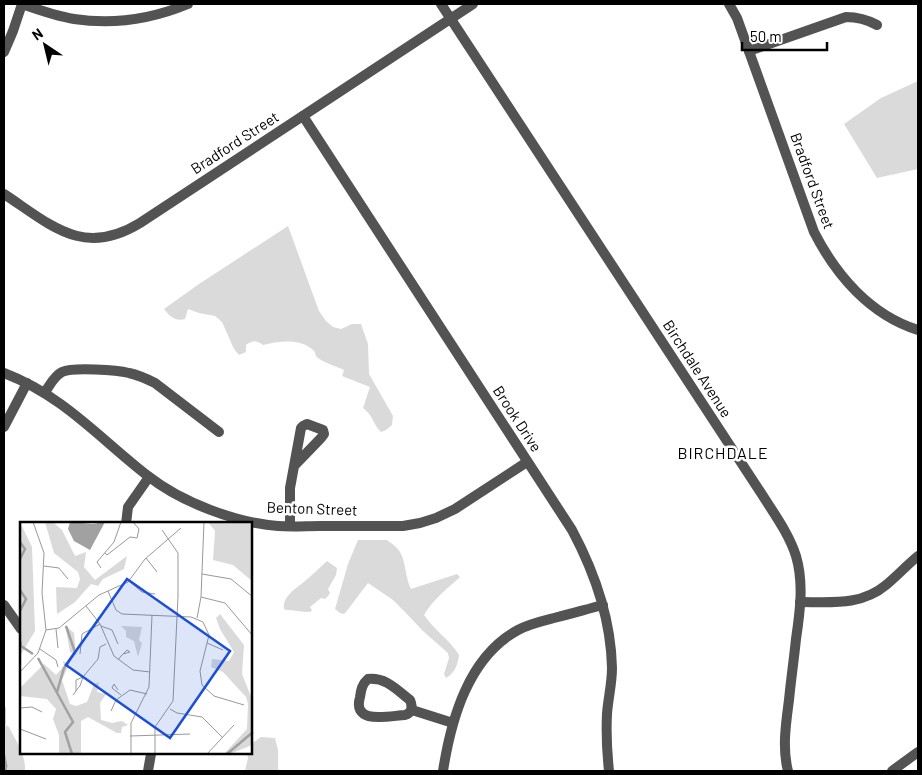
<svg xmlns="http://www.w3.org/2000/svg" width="922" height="775" font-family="Barlow,sans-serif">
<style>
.green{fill:#dadada}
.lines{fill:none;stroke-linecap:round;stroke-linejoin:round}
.stream{stroke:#a1a1a1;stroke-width:3}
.street{stroke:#535353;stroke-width:10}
.labels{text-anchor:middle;stroke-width:5;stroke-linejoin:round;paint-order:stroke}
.street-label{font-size:15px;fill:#000;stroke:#fff}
.neighbourhood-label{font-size:16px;letter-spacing:1px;fill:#000;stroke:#fff}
.inset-river{fill:none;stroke:#a1a1a1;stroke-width:2.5}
.inset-road{fill:none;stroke:#999;stroke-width:1}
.view{fill:#1d4ed8;fill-opacity:0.15;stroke:#1d4ed8;stroke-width:2.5}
.inset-edge{fill:none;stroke:#000;stroke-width:2.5}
</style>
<rect width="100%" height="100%" fill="#fff"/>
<g class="green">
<path d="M 918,81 L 918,169 L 877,178 L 844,124 L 881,98 Z"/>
<path d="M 288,226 L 319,311 L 326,321 L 333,327 L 341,329 L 352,324 L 361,324 L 368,344 L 369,374 L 393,416 L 392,425 L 386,430 L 381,432 C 373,425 374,416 363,408 L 370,387 L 342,376 L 344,370 C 338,367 323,362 318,358 C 315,356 316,354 314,351 C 301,338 279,341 263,345 C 256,340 253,340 246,345 L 246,352 L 239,355 L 234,349 L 222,322 L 215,316 L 199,313 L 188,309 L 185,319 C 176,322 169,316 164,309 L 199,284 Z"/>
<path d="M 358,540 L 387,540 C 391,543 397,547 400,552 C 406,562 405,577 411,589 L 457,574 L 460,577 C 446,590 434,598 424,615 C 434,630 449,639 459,655 C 458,664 455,673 446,678 L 444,674 L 449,658 L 448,653 L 423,631 L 404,611 L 393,600 L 368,583 L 346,612 L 344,614 L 340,613 L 335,609 L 348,564 Z"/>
<path d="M 327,561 L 337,568 L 336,575 L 328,589 L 330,593 L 328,596 L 325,599 L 321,598 L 310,607 L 312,610 L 310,612 C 301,612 294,610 286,610 L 284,609 C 282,596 297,588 305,581 C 313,574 320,568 327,561 Z"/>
<path d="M 6,725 L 9,727 C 16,741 26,755 25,771 L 4,771 L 4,729 Z"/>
<path d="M 261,737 L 275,738 L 278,750 L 278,771 L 245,771 L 248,758 L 247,754 L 251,754 L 251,744 Z"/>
</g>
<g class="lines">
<g class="stream">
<path d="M 4,708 L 4,724"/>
<path d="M 4,756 L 6,766 L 5,771"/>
</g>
<g class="street">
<path d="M 22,4 C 39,10 56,16 74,19 C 113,25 152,19 188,4"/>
<path d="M 441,4 L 763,496 C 775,515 789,534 796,556 C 804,583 800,612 796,639 C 794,659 791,679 789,700 C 786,723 782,748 788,771"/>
<path d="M 729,4 L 737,18 L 814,232 C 836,275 870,315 918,330"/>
<path d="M 749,51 L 846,17 C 858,17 866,19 877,25"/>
<path d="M 4,52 L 13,31 L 22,4"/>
<path d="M 303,116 L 572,530 C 595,573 611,619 612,668 C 612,684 608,699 607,714 C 606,733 607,752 609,771"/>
<path d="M 4,194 C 51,225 83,258 140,223 L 473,4"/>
<path d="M 4,373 C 64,396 99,438 148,476 C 181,502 236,523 278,526 C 292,527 306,526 320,526 C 348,526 376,526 403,526 L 420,523 L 436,518 L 455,509 L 527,462"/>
<path d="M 45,392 C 50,385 54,376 62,372 C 73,367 117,370 129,373 C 138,375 147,379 155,383 L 219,432"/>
<path d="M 4,427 L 27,383"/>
<path d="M 126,524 L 128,507 L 149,477"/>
<path d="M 290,526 L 290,488 L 301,428 L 303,426 L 307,424 L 323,430 L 324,434 L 321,438 L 294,466"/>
<path d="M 800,602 C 831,602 861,606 886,585 C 897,576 907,565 918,556"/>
<path d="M 4,605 L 21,629"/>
<path d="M 368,679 C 386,677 397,690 410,700 C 413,707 412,713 405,715 C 388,716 352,725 360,697 C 361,690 362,684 368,679 Z"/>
<path d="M 412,710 L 453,723"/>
<path d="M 148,771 L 151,754"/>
<path d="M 443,771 C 451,720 468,657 518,630 C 529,624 542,621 554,618 C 571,614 587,609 603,605"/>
<path d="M 892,771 L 918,752"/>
</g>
</g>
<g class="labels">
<g class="street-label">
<text transform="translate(235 143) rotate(-33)" y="5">Bradford Street</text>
<text transform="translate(812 181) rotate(70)" y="5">Bradford Street</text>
<text transform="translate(697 369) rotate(57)" y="5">Birchdale Avenue</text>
<text transform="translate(517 419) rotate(57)" y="5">Brook Drive</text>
<text transform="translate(312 509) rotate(2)" y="5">Benton Street</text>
</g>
<g class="neighbourhood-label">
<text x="723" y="459">BIRCHDALE</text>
</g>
</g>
<g transform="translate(20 522)">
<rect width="232" height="232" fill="#fff"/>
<path d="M 0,0 L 12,25 L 15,109 L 0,134 ZM 25,0 L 33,0 L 42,8 L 55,34 L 66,30 L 64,45 L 75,58 L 107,34 L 104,47 L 83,57 L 78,64 L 71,62 L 55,80 L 37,92 L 36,65 L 57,66 L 60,57 L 58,50 L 34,31 ZM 188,0 L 232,0 L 232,59 L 213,43 L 193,38 L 195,9 ZM 200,92 L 224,123 L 222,152 L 232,177 L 232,223 L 210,232 L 204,232 L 227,207 L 228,182 L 226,175 L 203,150 L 191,145 L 192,137 L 209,139 L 214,130 L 200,107 L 196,96 ZM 45,103 L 54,111 L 56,133 L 50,130 ZM 101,104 L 122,105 L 119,118 L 122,121 L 118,135 L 114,119 L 106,115 L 106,109 ZM 51,138 L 42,158 L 50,182 L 56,184 L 67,180 L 74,162 L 79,160 L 77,170 L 86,172 L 80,181 L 81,198 L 92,201 L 102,199 L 108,203 L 102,205 L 101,211 L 97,211 L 68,195 L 61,199 L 61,232 L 39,232 L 39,213 L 33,197 L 36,187 L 27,177 L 0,174 L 0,166 L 24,142 L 36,153 L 44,144 L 43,139 L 47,141 Z" fill="#dadada"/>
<path d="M 50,0 L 73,2 L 85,0 L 70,28 L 54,19 L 48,7 Z" fill="#a1a1a1"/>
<path class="inset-river" d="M 0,20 L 5,27 L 0,37M 0,68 L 6,77 L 0,89M 0,119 L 1,124 L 13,132M 18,136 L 53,200 L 45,210 L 52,232M 37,170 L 44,146 L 55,130 L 46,104M 207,232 L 233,210"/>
<path class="inset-road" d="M 85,31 L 87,33 L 110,15 L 117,16 L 119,7 L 113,0M 126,36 L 137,50M 24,44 L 39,46 L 48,57M 81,46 L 77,40 L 94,20 L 101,0M 182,52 L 211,57 L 233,75M 109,59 L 122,70 L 135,72M 88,69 L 96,88 L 102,92 L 171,95 L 183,100 L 189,113 L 180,149 L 182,163 L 194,174 L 224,183M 181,75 L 205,81 L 233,114M 66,84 L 80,102 L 94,134 L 113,148 L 130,150M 177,96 L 181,75 L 184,0M 81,104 L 92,108 L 98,122M 36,107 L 38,126M 26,108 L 39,106 L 79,73 L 108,60 L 125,37 L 161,6M 187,121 L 203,128M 20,127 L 36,138 L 38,145M 60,132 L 62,112 L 80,102M 98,138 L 101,134 L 107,128 L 110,130 L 103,132M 0,150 L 18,131 L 26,108 L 22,71 L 24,31 L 13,0M 63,155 L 78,137 L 80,125 L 86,122M 98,168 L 94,162 L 92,166 L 101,173M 53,173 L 56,169 L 58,166 L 60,164 L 63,155 L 56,158 L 56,169M 0,186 L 12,185 L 22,190M 150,187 L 157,191 L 182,195 L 203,216M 91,189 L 96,178 L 110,168 L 127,172M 0,207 L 26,217M 110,214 L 170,212M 111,232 L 111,201 L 129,165 L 132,93M 135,232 L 135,205 L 153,179 L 158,74 L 158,31 L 142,8M 187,232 L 214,203"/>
<path class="view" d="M 107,57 L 210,129 L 150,216 L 46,143 Z"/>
<rect width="232" height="232" class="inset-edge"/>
</g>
<rect width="922" height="775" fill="none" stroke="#000000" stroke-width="10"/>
<g transform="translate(45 45) rotate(325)" stroke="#ffffff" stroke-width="4" paint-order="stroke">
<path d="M0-4L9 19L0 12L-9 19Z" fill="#000000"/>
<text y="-8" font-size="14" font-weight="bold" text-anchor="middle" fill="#000000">N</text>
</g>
<path d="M742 42v8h85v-8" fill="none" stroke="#000000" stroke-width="2.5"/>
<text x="750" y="42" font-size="15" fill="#000000" stroke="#ffffff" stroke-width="4" paint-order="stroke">50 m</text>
</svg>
